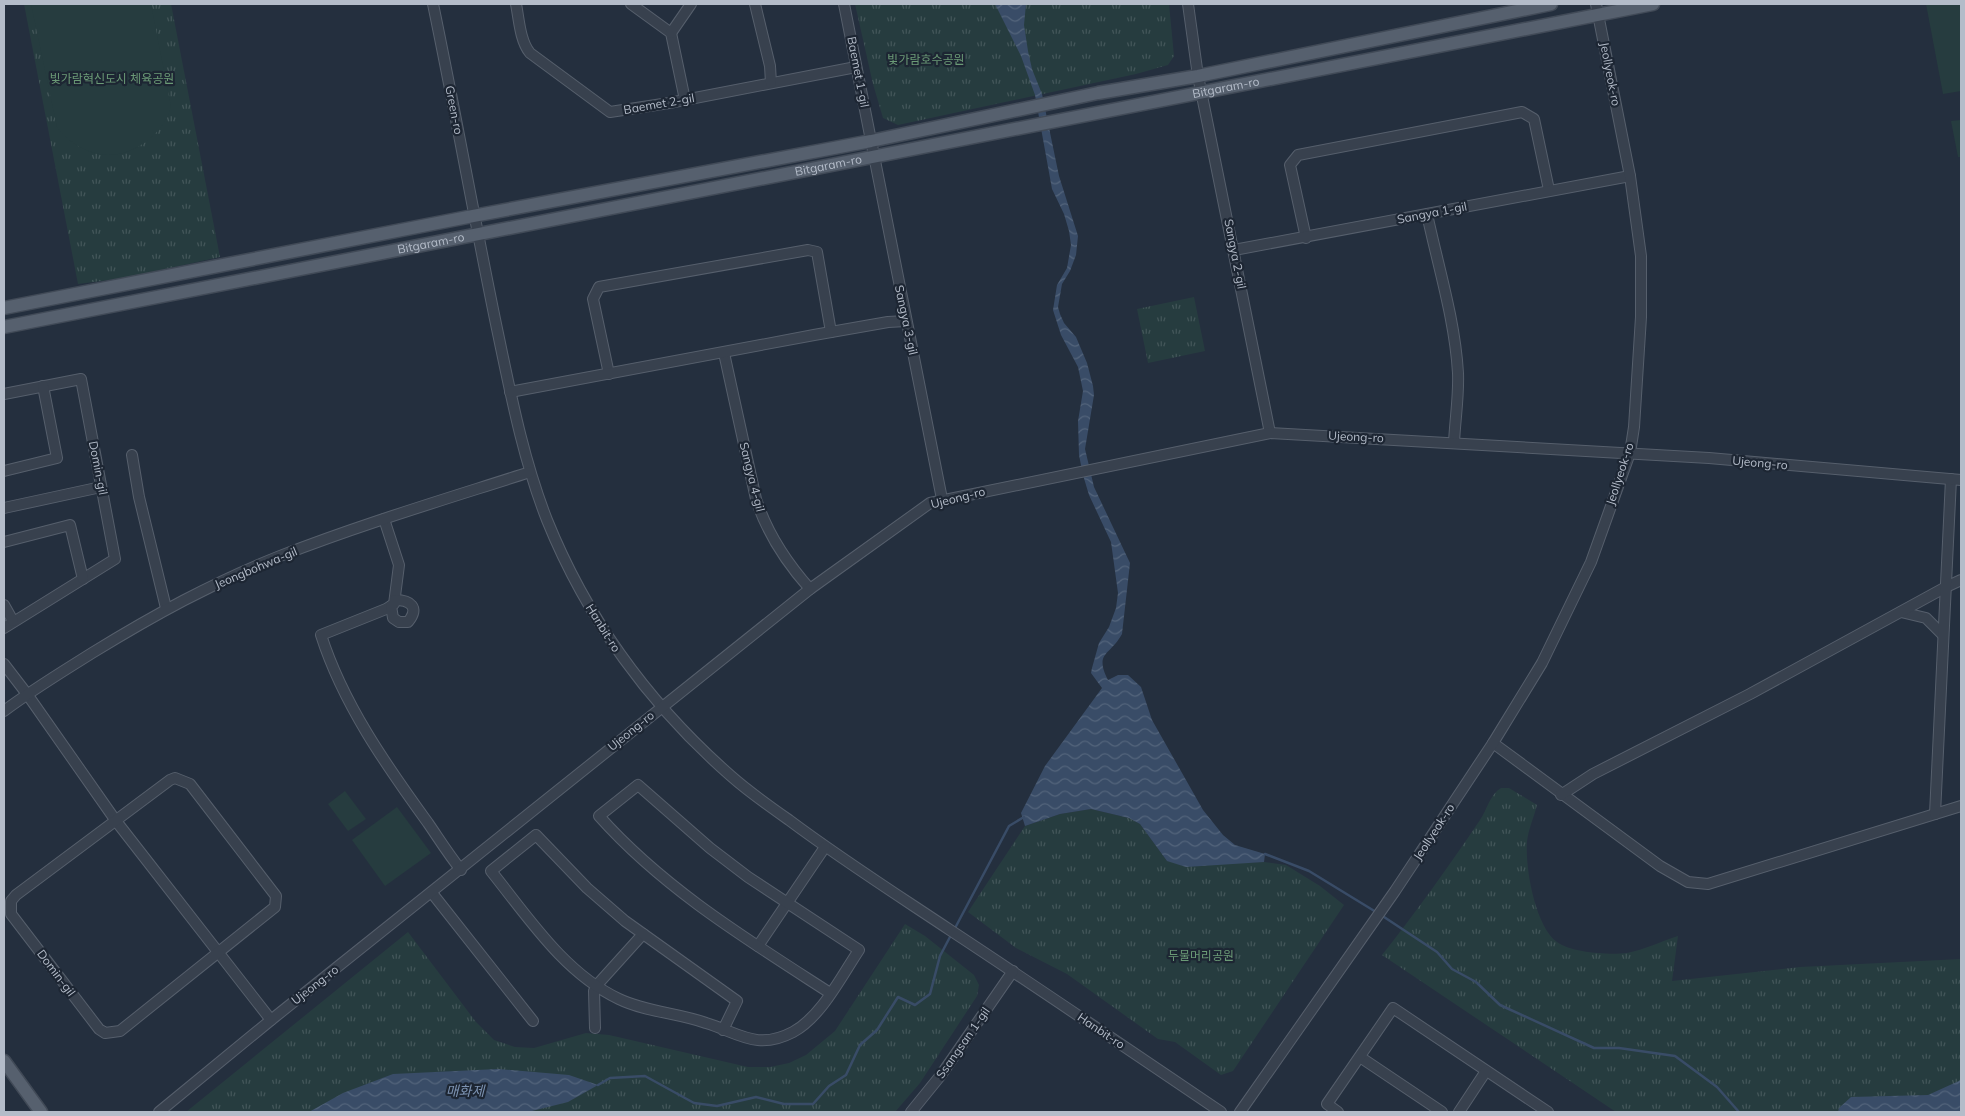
<svg xmlns="http://www.w3.org/2000/svg" width="1965" height="1116" font-family="Mulish,'Noto Sans KR',sans-serif">
<style>
.grass{fill:url(#grass-tufts)}
.pitch{fill:#263c3f}
.water{fill:url(#water-waves)}
.lines{fill:none;stroke-linecap:round;stroke-linejoin:round}
.stream{stroke:#394c67;stroke-width:2.5}
.minor-casing{stroke:#565f6c;stroke-width:12}
.major-casing{stroke:#414a57;stroke-width:15}
.minor{stroke:#38414e;stroke-width:10}
.major{stroke:#56606e;stroke-width:12}
.labels{text-anchor:middle;stroke-width:4.5;stroke-linejoin:round;paint-order:stroke}
.park-label{font-size:12px;fill:#6b9a76;stroke:#1d2633}
.street-label{font-size:12px;fill:#b4bcc9;stroke:#1d2633}
.water-label{font-size:14px;font-style:italic;fill:#7c92b1;stroke:#1d2633}
</style>
<defs>
<pattern id="grass-tufts" width="24" height="20" patternUnits="userSpaceOnUse" patternTransform="scale(1.25)"><rect width="24" height="20" fill="#263c3f"/><path d="M3 7l-1-3M5 7V3M7 7l1-3M15 17l-1-3M17 17v-4M19 17l1-3" fill="none" stroke="#435659"/></pattern>
<pattern id="water-waves" width="16" height="10" patternUnits="userSpaceOnUse" patternTransform="scale(1.25)"><rect width="16" height="10" fill="#394c67"/><path d="M0 5q4-4 8 0t8 0" fill="none" stroke="#53647b"/></pattern>
</defs>
<rect width="100%" height="100%" fill="#242f3e"/>
<g class="grass">
<path d="M 24,4 L 171,4 L 220,257 L 125,278 L 78,284 Z"/>
<path d="M 855,4 L 1169,4 L 1174,56 L 1168,65 L 1136,74 L 898,125 L 883,118 L 873,84 Z"/>
<path d="M 1194,297 L 1205,351 L 1148,363 L 1137,309 Z"/>
<path d="M 1501,788 L 1509,788 L 1537,805 C 1534,817 1528,830 1527,842 C 1525,867 1535,926 1557,942 C 1572,953 1609,955 1627,953 C 1644,950 1662,941 1678,936 L 1672,981 L 1800,967 L 1961,959 L 1961,1112 L 1616,1112 L 1382,955 C 1417,911 1449,866 1480,820 C 1487,810 1490,794 1501,788 Z"/>
<path d="M 1091,809 L 1129,818 L 1140,824 L 1167,861 L 1236,863 L 1264,862 L 1286,865 L 1320,886 L 1344,905 L 1233,1071 L 1221,1075 L 1175,1042 L 1158,1039 L 1067,974 L 1016,948 L 968,912 L 1025,826 L 1060,814 Z"/>
<path d="M 905,924 L 925,936 L 974,975 L 979,985 L 977,996 L 920,1083 L 895,1112 L 186,1112 L 408,932 L 476,1022 L 494,1040 L 515,1047 L 534,1048 L 586,1033 L 609,1035 L 748,1067 L 770,1067 L 789,1063 L 806,1055 L 835,1031 Z"/>
</g>
<g class="pitch">
<path d="M 31,4 L 151,4 L 171,107 C 163,136 129,160 99,154 C 82,151 67,140 57,127 Z"/>
<path d="M 1926,4 L 1961,4 L 1961,91 L 1943,94 Z"/>
<path d="M 1961,120 L 1961,157 L 1958,157 L 1951,121 Z"/>
<path d="M 345,791 L 366,819 L 348,831 L 328,804 Z"/>
<path d="M 397,807 L 431,853 L 385,886 L 352,840 Z"/>
</g>
<g class="water">
<path d="M 995,4 L 1026,4 L 1024,25 L 1028,51 L 1032,69 L 1042,94 L 1059,176 L 1078,236 L 1076,255 L 1070,271 L 1062,284 L 1058,307 L 1060,314 L 1064,323 L 1076,337 L 1087,363 L 1093,386 L 1094,395 L 1085,449 L 1094,487 L 1130,563 L 1122,634 C 1110,656 1094,652 1108,680 L 1118,675 L 1128,675 L 1141,687 L 1152,720 L 1203,810 L 1223,835 L 1235,845 L 1265,854 L 1264,862 L 1186,867 L 1167,861 L 1140,824 L 1129,818 L 1091,809 L 1060,814 L 1025,826 L 1021,813 L 1045,766 L 1102,688 L 1091,673 L 1092,668 L 1099,643 L 1109,627 L 1116,608 L 1118,593 L 1111,542 L 1089,495 L 1083,475 L 1079,455 L 1078,421 L 1083,391 L 1078,367 L 1061,335 L 1053,310 L 1057,285 L 1067,268 L 1071,245 L 1069,231 L 1064,214 L 1052,189 L 1035,95 L 1021,56 Z"/>
<path d="M 498,1069 L 569,1075 L 598,1085 L 568,1102 L 528,1112 L 309,1112 L 343,1093 L 393,1074 Z"/>
<path d="M 1961,1080 L 1961,1112 L 1838,1112 L 1839,1108 L 1851,1097 L 1928,1095 Z"/>
</g>
<g class="lines">
<g class="stream">
<path d="M 1265,854 L 1309,871 L 1376,912"/>
<path d="M 1381,915 L 1437,952 L 1452,969 L 1476,982 L 1500,1005 L 1594,1048 L 1619,1048 L 1675,1056 L 1717,1087 L 1739,1112"/>
<path d="M 954,930 L 1009,826 L 1024,817"/>
<path d="M 598,1085 L 610,1078 L 645,1076 L 694,1103 L 717,1106 L 756,1097 L 784,1104 L 813,1104 L 829,1086 L 846,1075 L 860,1045 L 877,1030 L 898,997 L 915,1005 L 930,994 L 940,956 L 951,935"/>
</g>
<defs>
<g id="minor">
<path d="M 433,4 C 455,110 474,217 496,324 C 510,390 522,456 547,520 C 587,619 651,706 731,776 C 749,792 769,806 789,820 C 841,859 896,894 950,930 C 1041,990 1131,1051 1221,1112"/>
<path d="M 516,4 C 519,19 520,41 530,53 L 610,112 L 669,103 L 856,67"/>
<path d="M 631,4 L 671,33 L 685,100"/>
<path d="M 755,4 L 770,66 L 771,83"/>
<path d="M 844,4 L 942,499"/>
<path d="M 1188,4 L 1198,76 L 1270,433"/>
<path d="M 671,33 L 691,4"/>
<path d="M 1427,214 C 1438,266 1455,320 1458,373 C 1459,396 1455,420 1454,443"/>
<path d="M 1306,238 L 1290,165 L 1298,155 L 1522,112 L 1534,119 L 1549,190"/>
<path d="M 1234,250 L 1630,176"/>
<path d="M 724,353 L 756,499 C 767,533 786,562 810,589"/>
<path d="M 609,374 L 593,299 L 599,287 L 808,250 L 817,252 L 831,332"/>
<path d="M 510,392 L 814,335 L 888,322 L 906,321"/>
<path d="M 4,394 L 81,379 L 115,559 L 4,628"/>
<path d="M 132,455 L 139,497 L 166,608"/>
<path d="M 4,471 L 57,458 L 43,386"/>
<path d="M 4,508 L 101,487"/>
<path d="M 384,519 L 399,565 L 394,604 L 386,609 L 321,635 C 343,704 386,765 428,823 C 439,839 449,855 461,870"/>
<path d="M 4,542 L 70,525 L 83,579"/>
<path d="M 4,605 L 13,621"/>
<path d="M 391,606 L 393,618 L 399,622 L 408,622 C 420,607 410,600 395,600"/>
<path d="M 1901,612 L 1926,618 L 1942,634"/>
<path d="M 4,664 L 27,694 L 116,821 L 271,1020"/>
<path d="M 4,711 C 32,690 62,672 92,653 C 154,615 212,583 280,556 C 362,524 446,499 530,472"/>
<path d="M 1493,743 L 1660,866 L 1688,882 L 1708,884 L 1961,806"/>
<path d="M 175,778 L 190,784 L 276,896 L 275,907 L 120,1031 L 105,1033 L 99,1029 L 11,914 L 11,901 L 16,895 L 170,780 Z"/>
<path d="M 1561,795 L 1593,774 L 1750,694 L 1946,587 L 1961,580"/>
<path d="M 1935,814 L 1951,479"/>
<path d="M 432,893 L 533,1021"/>
<path d="M 758,946 L 825,847"/>
<path d="M 595,1028 L 594,991 L 597,985 L 643,934"/>
<path d="M 723,1030 L 737,1001 L 625,921 L 587,888 L 536,835 L 491,871 C 528,917 564,973 619,999 C 646,1012 678,1013 706,1023 C 739,1033 757,1051 793,1032 C 821,1017 841,977 859,950 L 748,877 L 710,848 L 638,785 L 599,816 C 664,889 748,940 830,993"/>
<path d="M 1360,1057 L 1442,1112"/>
<path d="M 159,1112 L 271,1020 L 810,589 L 930,503 L 1270,433 L 1709,458 L 1961,480"/>
<path d="M 911,1112 L 941,1075 L 1013,971"/>
<path d="M 1240,1112 L 1395,891 L 1493,743 L 1542,663 L 1591,562 L 1630,453 L 1634,427 L 1641,317 L 1641,256 L 1630,176 L 1596,4"/>
<path d="M 1338,1112 L 1327,1104 L 1393,1008 L 1548,1112"/>
<path d="M 1459,1112 L 1486,1071"/>
</g>
<g id="major">
<path d="M 4,308 L 473,216 L 871,141 L 1098,93 L 1198,76 L 1551,4"/>
<path id="s1" d="M 4,327 L 1653,4"/>
<path d="M 4,1061 L 41,1112"/>
</g>
</defs>
<use href="#minor" class="minor-casing"/>
<use href="#major" class="major-casing"/>
<use href="#minor" class="minor"/>
<use href="#major" class="major"/>
</g>
<g class="labels">
<g class="park-label">
<text x="926" y="64">빛가람호수공원</text>
<text x="112" y="83">빛가람혁신도시 체육공원</text>
<text x="1201" y="960">두물머리공원</text>
</g>
<g class="street-label">
<text transform="translate(858 72) rotate(79)" y="4">Baemet 1-gil</text>
<text transform="translate(1610 74) rotate(79)" y="4">Jeollyeok-ro</text>
<text dy="4" stroke="none"><textPath href="#s1" startOffset="1245">Bitgaram-ro</textPath></text>
<text transform="translate(659 104) rotate(-10)" y="4">Baemet 2-gil</text>
<text transform="translate(454 110) rotate(79)" y="4">Green-ro</text>
<text dy="4" stroke="none"><textPath href="#s1" startOffset="840">Bitgaram-ro</textPath></text>
<text transform="translate(1432 213) rotate(-11)" y="4">Sangya 1-gil</text>
<text dy="4" stroke="none"><textPath href="#s1" startOffset="435">Bitgaram-ro</textPath></text>
<text transform="translate(1235 254) rotate(79)" y="4">Sangya 2-gil</text>
<text transform="translate(906 320) rotate(78)" y="4">Sangya 3-gil</text>
<text transform="translate(1356 437) rotate(3)" y="4">Ujeong-ro</text>
<text transform="translate(1760 463) rotate(5)" y="4">Ujeong-ro</text>
<text transform="translate(98 468) rotate(79)" y="4">Domin-gil</text>
<text transform="translate(1620 474) rotate(-72)" y="4">Jeollyeok-ro</text>
<text transform="translate(752 477) rotate(76)" y="4">Sangya 4-gil</text>
<text transform="translate(958 498) rotate(-14)" y="4">Ujeong-ro</text>
<text transform="translate(256 568) rotate(-23)" y="4">Jeongbohwa-gil</text>
<text transform="translate(603 628) rotate(58)" y="4">Hanbit-ro</text>
<text transform="translate(631 731) rotate(-39)" y="4">Ujeong-ro</text>
<text transform="translate(1434 832) rotate(-57)" y="4">Jeollyeok-ro</text>
<text transform="translate(56 973) rotate(53)" y="4">Domin-gil</text>
<text transform="translate(315 985) rotate(-38)" y="4">Ujeong-ro</text>
<text transform="translate(1101 1031) rotate(34)" y="4">Hanbit-ro</text>
<text transform="translate(963 1043) rotate(-55)" y="4">Ssangsan 1-gil</text>
</g>
<g class="water-label">
<text x="465" y="1096">매화제</text>
</g>
</g>
<rect width="1965" height="1116" fill="none" stroke="#b4bcc9" stroke-width="10"/>
</svg>
